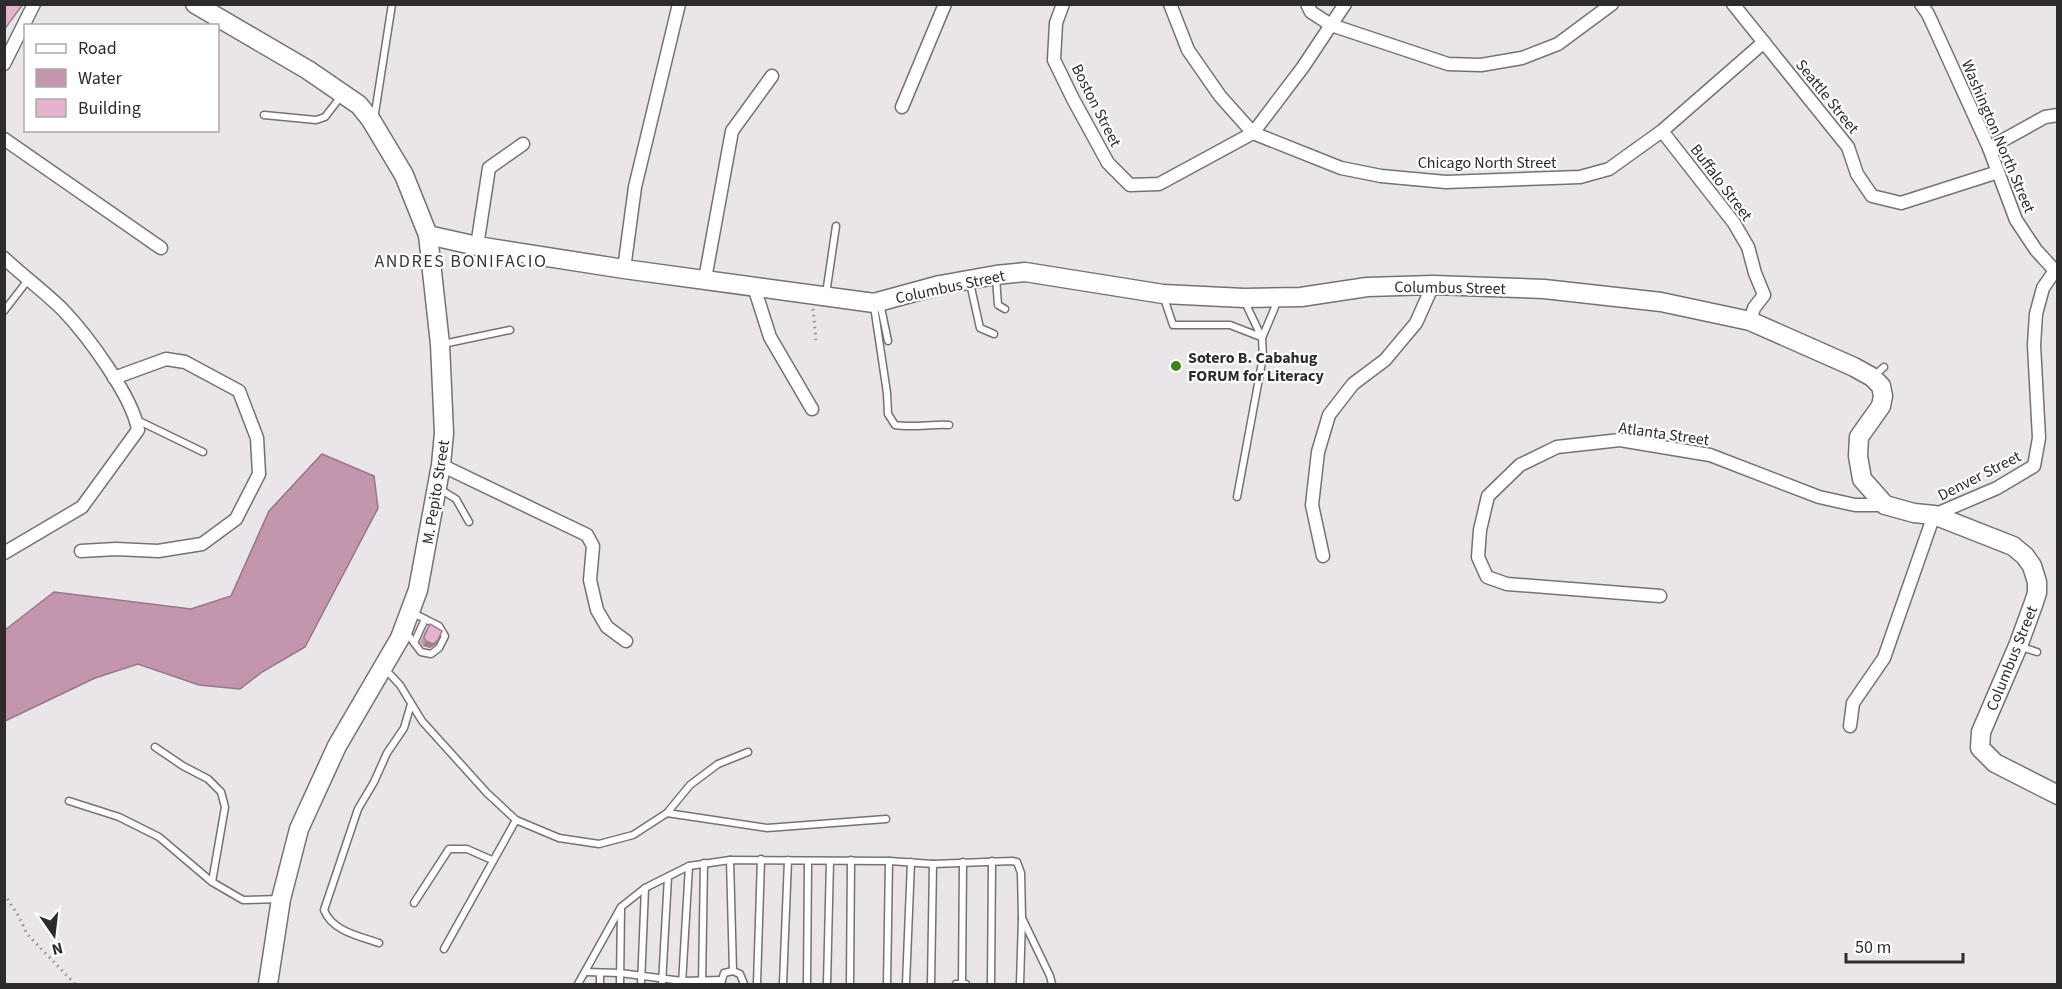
<svg xmlns="http://www.w3.org/2000/svg" width="2062" height="989" font-family="'Source Sans 3',sans-serif">
<style>
.water{fill:#c496ae;stroke:#977687;stroke-width:1.5}
.lines{fill:none;stroke-linecap:round;stroke-linejoin:round}
.lane-casing{stroke:#767173;stroke-width:9}
.street-casing{stroke:#767173;stroke-width:15}
.secondary-casing{stroke:#767173;stroke-width:21}
.path{stroke:#918d8f;stroke-width:3;stroke-dasharray:1.5 4.5;stroke-linecap:butt}
.lane{stroke:#fff;stroke-width:6}
.street{stroke:#fff;stroke-width:12}
.secondary{stroke:#fff;stroke-width:18}
.wall{fill:#c49bb0}
.shaded-wall{fill:#a07e90}
.building{fill:#e4b4cd;stroke:#a07e90;stroke-width:1.5}
.poi-dot{fill:#427f1d;stroke:#fff;stroke-width:2}
.labels{text-anchor:middle;stroke-width:4.5;stroke-linejoin:round;paint-order:stroke}
.street-label{font-size:16px;fill:#2d2b2c;stroke:#fff}
.poi-label{font-size:16px;font-weight:bold;fill:#2d2b2c;stroke:#fff;text-anchor:start}
.neighbourhood-label{font-size:18px;letter-spacing:1.5px;fill:#3b3739;stroke:#fff}
</style>
<rect width="100%" height="100%" fill="#eae5e8"/>
<path class="water" d="M 322,454 L 374,476 L 378,508 L 305,647 L 262,672 L 240,689 L 199,685 L 138,664 L 95,678 L 5,721 L 5,630 L 54,592 L 191,609 L 231,596 L 269,511 Z"/>
<g class="lines">
<defs>
<g id="lane">
<path d="M 264,115 L 316,120 L 325,117 L 342,95"/>
<path d="M 373,117 L 375,113 L 392,4"/>
<path d="M 996,278 L 998,305 L 1005,309"/>
<path d="M 970,283 L 980,328 L 994,334"/>
<path d="M 826,294 L 836,226"/>
<path d="M 1164,298 L 1173,325 L 1230,325 L 1261,337"/>
<path d="M 880,303 L 888,341"/>
<path d="M 874,306 L 887,393 L 888,414 L 895,425 C 913,428 931,424 949,425"/>
<path d="M 4,311 L 28,280"/>
<path d="M 1262,338 L 1278,300"/>
<path d="M 443,344 L 510,330"/>
<path d="M 1875,375 L 1884,367"/>
<path d="M 137,420 L 203,452"/>
<path d="M 438,488 L 456,499 L 469,522"/>
<path d="M 1237,497 L 1263,357 L 1262,338 L 1244,300"/>
<path d="M 406,632 L 421,652 L 431,654 L 439,648 L 445,636 L 439,626 L 411,612"/>
<path d="M 414,643 L 425,619"/>
<path d="M 2019,646 L 2037,652"/>
<path d="M 385,669 L 400,685 L 422,721 L 487,793 L 516,820 L 559,838 L 599,844 L 633,835 L 667,813 L 690,785 L 718,764 L 748,752"/>
<path d="M 155,747 L 183,766 L 208,779 L 221,792 L 225,807 L 212,882"/>
<path d="M 69,801 L 119,817 L 159,837 L 212,882 L 243,900 L 280,899"/>
<path d="M 667,813 L 767,828 L 886,819"/>
<path d="M 730,860 L 733,971"/>
<path d="M 414,903 L 449,849 L 467,849 L 492,860"/>
<path d="M 379,943 C 359,936 332,931 324,910 L 358,809 L 374,782 L 387,753 L 404,728 L 411,704"/>
<path d="M 444,949 L 516,820"/>
<path d="M 586,972 L 620,973 L 682,981 L 721,980"/>
<path d="M 962,983 L 963,862"/>
<path d="M 578,984 L 621,907 L 645,888 L 689,866 L 730,860 L 889,861 L 933,864 L 1012,861 L 1017,862 L 1021,873 L 1022,918 L 1050,976 L 1052,984"/>
<path d="M 600,984 L 600,973"/>
<path d="M 620,984 L 621,908"/>
<path d="M 641,984 L 645,888"/>
<path d="M 662,984 L 668,877"/>
<path d="M 682,984 L 689,866"/>
<path d="M 702,984 L 704,863"/>
<path d="M 721,984 L 724,973 L 733,971 L 740,974 L 744,984"/>
<path d="M 757,984 L 761,859"/>
<path d="M 783,984 L 788,860"/>
<path d="M 807,984 L 808,861"/>
<path d="M 827,984 L 830,861"/>
<path d="M 850,984 L 851,860"/>
<path d="M 887,984 L 889,861"/>
<path d="M 906,984 L 911,862"/>
<path d="M 931,984 L 933,864"/>
<path d="M 956,984 L 966,984"/>
<path d="M 991,984 L 992,861"/>
<path d="M 1020,984 L 1022,918"/>
</g>
<g id="street">
<path d="M 1063,4 L 1056,23 L 1054,60 L 1073,99 L 1108,163 L 1130,185 L 1159,184 L 1253,133 L 1303,67 L 1345,4"/>
<path d="M 1170,4 L 1188,50 L 1220,96 L 1253,133 L 1341,168 L 1381,176 L 1446,182 L 1580,177 L 1609,169 L 1662,131 L 1764,42"/>
<path d="M 1307,4 L 1311,12 L 1331,25 L 1448,64 L 1481,65 L 1522,58 L 1558,44 L 1612,4"/>
<path d="M 1733,4 L 1848,147 L 1857,174 L 1872,196 L 1901,203 L 1998,172"/>
<path d="M 1921,4 L 1928,14 L 1989,148 L 2016,220 L 2036,250 L 2058,274"/>
<path d="M 4,64 L 34,4"/>
<path d="M 902,107 L 945,4"/>
<path d="M 1662,131 L 1734,223 L 1748,247 L 1755,273 L 1764,295 L 1754,308 L 1750,321"/>
<path d="M 4,139 L 161,248"/>
<path d="M 1989,148 L 2045,117 L 2058,115"/>
<path d="M 477,246 L 489,168 L 523,144"/>
<path d="M 4,258 C 23,276 45,292 63,310 C 87,335 133,397 138,430 L 82,507 L 4,553"/>
<path d="M 624,269 L 635,187 L 679,4"/>
<path d="M 705,279 L 732,131 L 772,76"/>
<path d="M 754,287 L 770,337 L 812,409"/>
<path d="M 441,465 L 587,535 L 593,546 L 590,580 L 597,610 L 607,627 L 626,641"/>
<path d="M 81,551 L 116,549 L 158,551 L 202,544 L 236,519 L 259,474 L 257,438 L 239,391 L 185,362 L 166,359 L 114,378"/>
<path d="M 1323,556 L 1312,505 L 1318,452 L 1329,415 L 1353,384 L 1385,360 L 1416,323 L 1433,285"/>
<path d="M 1660,596 L 1507,584 L 1487,577 L 1478,557 L 1480,530 L 1488,496 L 1520,465 L 1557,447 L 1620,440 L 1710,455 L 1819,497 L 1855,505 L 1885,505"/>
<path d="M 1850,726 L 1853,703 L 1884,658 L 1934,515 L 1997,488 L 2034,466 L 2039,438 L 2034,345 L 2036,314 L 2043,288 L 2054,272"/>
</g>
<g id="secondary">
<path d="M 195,4 L 308,70 L 359,105 L 371,120 L 404,175 L 428,235 L 440,344 L 444,433 L 441,465 L 418,590 L 400,638 L 337,746 L 299,829 L 281,899 L 268,984"/>
<path d="M 428,235 L 477,246 L 624,269 L 874,303 L 940,285 L 996,275 L 1025,272 L 1163,294 L 1244,298 L 1301,297 L 1367,287 L 1433,285 L 1544,289 L 1661,302 L 1750,321 L 1854,367 L 1872,377 L 1881,386 L 1883,396 L 1881,406 L 1859,437 L 1858,456 L 1862,479 L 1885,505 L 1914,513 L 1934,515 L 2013,546 L 2025,556 L 2032,566 L 2037,582 L 2037,593 L 2033,605 L 2018,646 L 1981,732 L 1980,748 L 1995,763 L 2058,795"/>
</g>
</defs>
<use href="#lane" class="lane-casing"/>
<use href="#street" class="street-casing"/>
<use href="#secondary" class="secondary-casing"/>
<g class="path">
<path d="M 813,309 L 816,340"/>
<path d="M 4,894 L 18,915 L 27,934 L 75,984"/>
</g>
<use href="#lane" class="lane"/>
<use href="#street" class="street"/>
<use href="#secondary" class="secondary"/>
</g>
<path class="wall" d="M 430,624 L 438,640 L 435,645 L 430,648 L 423,646 L 420,642 L 426,629 Z"/>
<path class="shaded-wall" d="M 438,640 L 435,645 L 430,648 L 423,646 L 426,641 Z"/>
<g class="building">
<path d="M 4,4 L 23,4 L 4,30 Z"/>
<path d="M 430,624 L 442,631 L 438,640 L 433,644 L 426,641 L 424,637 Z"/>
</g>
<circle class="poi-dot" cx="1176" cy="366" r="6"/>
<g class="labels">
<g class="street-label">
<text transform="translate(1828 96) rotate(51)" y="6">Seattle Street</text>
<text transform="translate(1097 105) rotate(63)" y="6">Boston Street</text>
<text transform="translate(1999 136) rotate(67)" y="6">Washington North Street</text>
<text x="1487" y="168">Chicago North Street</text>
<text transform="translate(1722 182) rotate(53)" y="6">Buffalo Street</text>
<text transform="translate(950 286) rotate(-12)" y="6">Columbus Street</text>
<text transform="translate(1450 287) rotate(1)" y="6">Columbus Street</text>
<text transform="translate(1664 433) rotate(8)" y="6">Atlanta Street</text>
<text transform="translate(1979 475) rotate(-27)" y="6">Denver Street</text>
<text transform="translate(435 492) rotate(-81)" y="6">M. Pepito Street</text>
<text transform="translate(2011 658) rotate(-68)" y="6">Columbus Street</text>
</g>
<g class="poi-label">
<text x="1188" y="363">Sotero B. Cabahug<tspan x="1188" dy="18">FORUM for Literacy</tspan></text>
</g>
<g class="neighbourhood-label">
<text x="461" y="267">ANDRES BONIFACIO</text>
</g>
</g>
<rect width="2062" height="989" fill="none" stroke="#2d2b2c" stroke-width="12"/>
<rect x="24" y="24" width="195" height="108" fill="#ffffff" stroke="#abaaab" stroke-width="1.5"/>
<rect x="36" y="44" width="30" height="9" fill="#ffffff" stroke="#abaaab" stroke-width="1.5"/>
<text x="78" y="54" font-size="18" fill="#2d2b2c">Road</text>
<rect x="36" y="69" width="30" height="18" fill="#c496ae" stroke="#abaaab" stroke-width="1.5"/>
<text x="78" y="84" font-size="18" fill="#2d2b2c">Water</text>
<rect x="36" y="99" width="30" height="18" fill="#e4b4cd" stroke="#abaaab" stroke-width="1.5"/>
<text x="78" y="114" font-size="18" fill="#2d2b2c">Building</text>
<g transform="translate(54 935) rotate(166)" stroke="#ffffff" stroke-width="4.5" paint-order="stroke">
<path d="M0-4.5L10 22L0 15L-10 22Z" fill="#2d2b2c"/>
<text y="-9" font-size="16" font-weight="bold" text-anchor="middle" fill="#2d2b2c">N</text>
</g>
<path d="M1846 953v9h117v-9" fill="none" stroke="#2d2b2c" stroke-width="3"/>
<text x="1855" y="953" font-size="18" fill="#2d2b2c" stroke="#ffffff" stroke-width="4.5" paint-order="stroke">50 m</text>
</svg>
